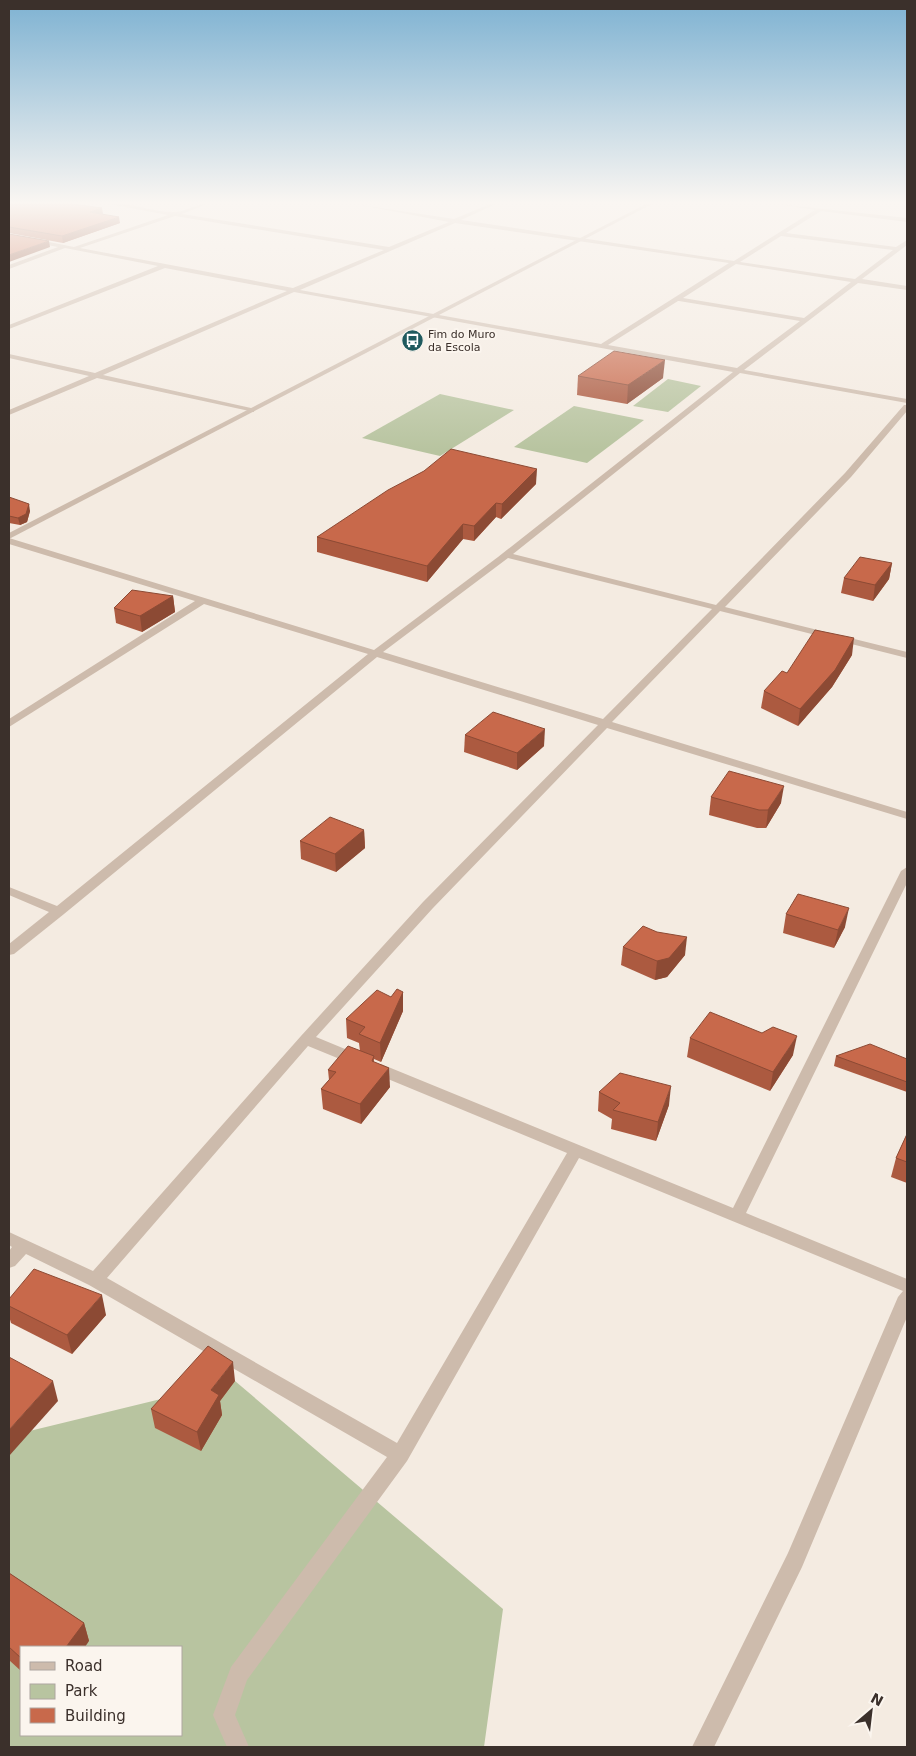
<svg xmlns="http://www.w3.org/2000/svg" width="916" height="1756" font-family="'DejaVu Sans',sans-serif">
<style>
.green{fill:#b8c4a0;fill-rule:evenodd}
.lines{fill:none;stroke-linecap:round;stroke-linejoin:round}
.minor{fill:#cdbbac;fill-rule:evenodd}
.tertiary{fill:#cdbbac;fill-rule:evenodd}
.wall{fill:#ac5a40}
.shaded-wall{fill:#8c4a34}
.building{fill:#c8694b;stroke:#8c4a34}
.labels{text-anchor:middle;stroke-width:4;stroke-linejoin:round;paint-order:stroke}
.far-poi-label{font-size:11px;fill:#3b302b;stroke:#fbf5ee;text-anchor:start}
</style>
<rect width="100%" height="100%" fill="#f4ebe1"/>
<g class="green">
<path d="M 668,379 L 701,386 L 668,412 L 633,406 Z"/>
<path d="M 440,394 L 514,410 L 440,456 L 362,438 Z"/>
<path d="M 574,406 L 644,420 L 587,463 L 514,447 Z"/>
<path d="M 235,1381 L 503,1609 L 484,1747 L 9,1747 L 9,1436 ZM 21,1647 L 181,1647 L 181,1735 L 21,1735 Z"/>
</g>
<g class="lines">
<path class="minor" d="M 109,204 C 131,202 152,212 173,212 C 184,213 195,204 207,204 L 182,214 L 389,247 L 449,222 L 355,204 L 454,219 L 490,204 L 496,204 L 461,220 L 734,261 L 815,210 L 778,204 L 907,218 L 907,222 L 821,211 L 786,233 L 896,247 L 907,240 L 907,245 L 862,279 L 907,286 L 907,290 L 858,283 L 744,370 L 907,399 L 907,403 L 740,373 L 513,554 L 716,605 L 845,473 L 904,405 L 907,405 L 907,411 L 851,477 L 725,607 L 907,652 L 907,658 L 720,611 L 612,722 L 907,812 L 907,819 L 607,728 L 433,908 L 316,1037 L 362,1056 L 364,1060 L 362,1064 L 352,1064 L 308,1046 L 107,1278 L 397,1443 L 567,1153 L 371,1072 L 369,1068 L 371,1064 L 381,1064 L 733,1208 L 901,871 L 907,867 L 907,883 L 746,1213 L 907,1279 L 907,1317 L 802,1567 L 714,1747 L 692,1747 L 788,1553 L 898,1297 L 903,1291 L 579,1158 L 407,1461 L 247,1680 L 235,1715 L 249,1747 L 227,1747 L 213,1715 L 231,1667 L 387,1457 L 89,1285 L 26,1254 L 15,1266 L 9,1268 L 9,1251 L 12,1247 L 9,1245 L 9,1232 L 93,1271 L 301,1036 L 423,902 L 598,725 L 377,657 L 64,914 L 14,954 L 9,955 L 9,944 L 49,912 L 9,895 L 9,887 L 57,906 L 368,654 L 204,604 L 9,727 L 9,719 L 195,601 L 9,544 L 9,538 L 374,650 L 498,557 L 733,372 L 294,292 L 103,375 L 251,408 L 254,408 L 254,412 L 97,378 L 9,415 L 9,410 L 89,376 L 9,358 L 9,354 L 95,373 L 287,291 L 165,268 L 9,329 L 9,325 L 158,266 L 65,248 L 9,269 L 9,265 L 58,247 L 9,238 L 9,234 L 74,247 L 168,215 ZM 175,216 L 384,250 L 293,288 L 80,248 ZM 455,223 L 729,263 L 601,344 L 300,290 ZM 781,236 L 893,250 L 855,279 L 740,262 ZM 736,264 L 851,282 L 804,318 L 683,298 ZM 678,301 L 679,301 L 800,321 L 737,368 L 608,345 ZM 508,558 L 712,609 L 603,719 L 383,652 Z"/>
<path class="tertiary" d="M 646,204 L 652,204 L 9,539 L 9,533 Z"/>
</g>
<g class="wall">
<path d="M 9,204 L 103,214 L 120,223 L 63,243 L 9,233 Z"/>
<path d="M 578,376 L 663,378 L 627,404 L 577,395 Z"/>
<path d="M 536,484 L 501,519 L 496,517 L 474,541 L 463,539 L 427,582 L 317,552 L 317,537 Z"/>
<path d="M 9,497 L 30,511 L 27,522 L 20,525 L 9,523 Z"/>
<path d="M 892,563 L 889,579 L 873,601 L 841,593 L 844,578 Z"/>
<path d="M 173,596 L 175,612 L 142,632 L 116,623 L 114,608 Z"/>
<path d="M 852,655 L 832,687 L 798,726 L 761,708 L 764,691 L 787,673 Z"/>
<path d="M 465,735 L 544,746 L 517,770 L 464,752 Z"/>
<path d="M 711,797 L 781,803 L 766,828 L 757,828 L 709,815 Z"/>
<path d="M 364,830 L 365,848 L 336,872 L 301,859 L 300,841 Z"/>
<path d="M 786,914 L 845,927 L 834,948 L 783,933 Z"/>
<path d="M 623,947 L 685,955 L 667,977 L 655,980 L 621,965 Z"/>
<path d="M 403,992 L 403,1011 L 381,1062 L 374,1059 L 374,1062 L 390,1087 L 361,1124 L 323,1109 L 321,1089 L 329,1080 L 328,1070 L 360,1051 L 359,1043 L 347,1038 L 346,1019 L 391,997 Z"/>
<path d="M 690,1038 L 793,1055 L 770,1091 L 687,1057 Z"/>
<path d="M 836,1056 L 907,1059 L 907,1092 L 834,1066 Z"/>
<path d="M 599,1092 L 669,1105 L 656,1141 L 611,1129 L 612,1119 L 598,1111 Z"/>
<path d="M 907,1134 L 907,1183 L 891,1177 L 896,1158 Z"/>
<path d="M 9,1299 L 106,1315 L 72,1354 L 11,1323 L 9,1316 Z"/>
<path d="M 235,1381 L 220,1401 L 222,1415 L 201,1451 L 155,1428 L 151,1409 Z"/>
<path d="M 9,1573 L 84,1623 L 89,1641 L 21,1647 L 21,1671 L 9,1660 Z"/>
</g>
<g class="shaded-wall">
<path d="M 102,208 L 103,214 L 90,212 Z"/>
<path d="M 119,217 L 120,223 L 63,243 L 62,236 Z"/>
<path d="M 49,241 L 50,247 L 9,262 L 9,255 Z"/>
<path d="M 665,360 L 663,378 L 627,404 L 628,385 Z"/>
<path d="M 537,469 L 536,484 L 501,519 L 502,504 Z"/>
<path d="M 496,503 L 496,517 L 474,541 L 474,526 Z"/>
<path d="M 29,504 L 30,511 L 27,522 L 20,525 L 18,518 Z"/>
<path d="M 463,524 L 463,539 L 427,582 L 427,566 Z"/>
<path d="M 892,563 L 889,579 L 873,601 L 875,585 Z"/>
<path d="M 173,596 L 175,612 L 142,632 L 140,616 Z"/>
<path d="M 854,638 L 852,655 L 832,687 L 798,726 L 800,709 Z"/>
<path d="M 545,729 L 544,746 L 517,770 L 517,753 Z"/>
<path d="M 784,786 L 781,803 L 766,828 L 768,810 Z"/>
<path d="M 364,830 L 365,848 L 336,872 L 335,854 Z"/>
<path d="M 849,908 L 845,927 L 834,948 L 838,930 Z"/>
<path d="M 687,937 L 685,955 L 667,977 L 655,980 L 657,961 Z"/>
<path d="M 403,992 L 403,1011 L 381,1062 L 380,1043 Z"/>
<path d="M 797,1036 L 793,1055 L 770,1091 L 773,1072 Z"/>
<path d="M 389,1068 L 390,1087 L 361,1124 L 360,1104 Z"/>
<path d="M 671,1086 L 669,1105 L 656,1141 L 658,1122 Z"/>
<path d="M 102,1295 L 106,1315 L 72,1354 L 67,1335 Z"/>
<path d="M 233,1362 L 235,1381 L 220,1401 L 222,1415 L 201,1451 L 197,1432 L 211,1390 Z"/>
<path d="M 53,1381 L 58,1401 L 9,1456 L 9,1430 Z"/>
<path d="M 84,1623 L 89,1641 L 85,1647 L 66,1647 Z"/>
</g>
<g class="building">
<path d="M 9,204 L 73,204 L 102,208 L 90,212 L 119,217 L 62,236 L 9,227 Z"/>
<path d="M 9,234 L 49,241 L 9,255 Z"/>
<path d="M 614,351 L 665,360 L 628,385 L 578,376 Z"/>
<path d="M 451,449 L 537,469 L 502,504 L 496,503 L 474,526 L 463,524 L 427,566 L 317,537 L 388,490 L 424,471 Z"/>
<path d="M 9,497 L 29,504 L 26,514 L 18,518 L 9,516 Z"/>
<path d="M 860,557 L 892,563 L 875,585 L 844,578 Z"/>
<path d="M 132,590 L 173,596 L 140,616 L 114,608 Z"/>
<path d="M 815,630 L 854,638 L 835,670 L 800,709 L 764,691 L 782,671 L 787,673 Z"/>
<path d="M 493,712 L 545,729 L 517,753 L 465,735 Z"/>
<path d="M 729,771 L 784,786 L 768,810 L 759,810 L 711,797 Z"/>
<path d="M 330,817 L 364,830 L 335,854 L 300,841 Z"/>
<path d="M 798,894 L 849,908 L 838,930 L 786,914 Z"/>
<path d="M 643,926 L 657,932 L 687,937 L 669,958 L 657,961 L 623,947 Z"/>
<path d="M 397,989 L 403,992 L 380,1043 L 359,1034 L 365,1027 L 346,1019 L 377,990 L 391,997 Z"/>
<path d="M 710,1012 L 762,1033 L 773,1027 L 797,1036 L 773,1072 L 690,1038 Z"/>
<path d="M 870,1044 L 907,1059 L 907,1082 L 836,1056 Z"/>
<path d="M 348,1046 L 374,1056 L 372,1061 L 389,1068 L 360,1104 L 321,1089 L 336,1072 L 328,1070 Z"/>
<path d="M 620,1073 L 671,1086 L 658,1122 L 613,1110 L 620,1103 L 599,1092 Z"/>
<path d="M 907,1134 L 907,1162 L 896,1158 Z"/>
<path d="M 34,1269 L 102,1295 L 67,1335 L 9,1306 L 9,1299 Z"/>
<path d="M 208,1346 L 233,1362 L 211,1390 L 219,1395 L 197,1432 L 151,1409 Z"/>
<path d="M 9,1357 L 53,1381 L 9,1430 Z"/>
<path d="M 9,1573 L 84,1623 L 66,1647 L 21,1647 L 21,1658 L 9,1647 Z"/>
</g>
<linearGradient id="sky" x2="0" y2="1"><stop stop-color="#7eb2d2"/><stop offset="0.45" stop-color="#faf6f2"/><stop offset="1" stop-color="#faf6f2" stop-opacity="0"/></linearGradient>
<rect width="916" height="450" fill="url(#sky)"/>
<defs>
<symbol id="bus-disc" viewBox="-11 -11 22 22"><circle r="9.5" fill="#1f5a5e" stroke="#fbf5ee"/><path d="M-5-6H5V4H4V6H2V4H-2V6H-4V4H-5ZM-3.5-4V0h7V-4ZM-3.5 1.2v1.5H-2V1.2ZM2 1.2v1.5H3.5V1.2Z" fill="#fff"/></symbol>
</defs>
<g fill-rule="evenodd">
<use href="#bus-disc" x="400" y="328" width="25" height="25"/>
</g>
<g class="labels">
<g class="far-poi-label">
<text x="428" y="338">Fim do Muro<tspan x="428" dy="13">da Escola</tspan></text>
</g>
</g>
<rect width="916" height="1756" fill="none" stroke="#3b302b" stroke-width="20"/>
<rect x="20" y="1646" width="162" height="90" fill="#fbf5ee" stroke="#aea6a0"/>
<rect x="30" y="1662" width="25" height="8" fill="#cdbbac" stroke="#aea6a0"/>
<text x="65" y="1671" font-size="15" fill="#3b302b">Road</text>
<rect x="30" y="1684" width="25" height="15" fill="#b8c4a0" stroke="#aea6a0"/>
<text x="65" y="1696" font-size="15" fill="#3b302b">Park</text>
<rect x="30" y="1708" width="25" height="15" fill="#c8694b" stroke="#aea6a0"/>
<text x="65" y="1721" font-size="15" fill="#3b302b">Building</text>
<g transform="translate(871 1711) rotate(28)" stroke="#fbf5ee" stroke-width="4" paint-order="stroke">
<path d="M0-4L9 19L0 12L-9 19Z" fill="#3b302b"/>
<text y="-8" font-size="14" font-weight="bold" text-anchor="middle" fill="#3b302b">N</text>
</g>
</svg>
